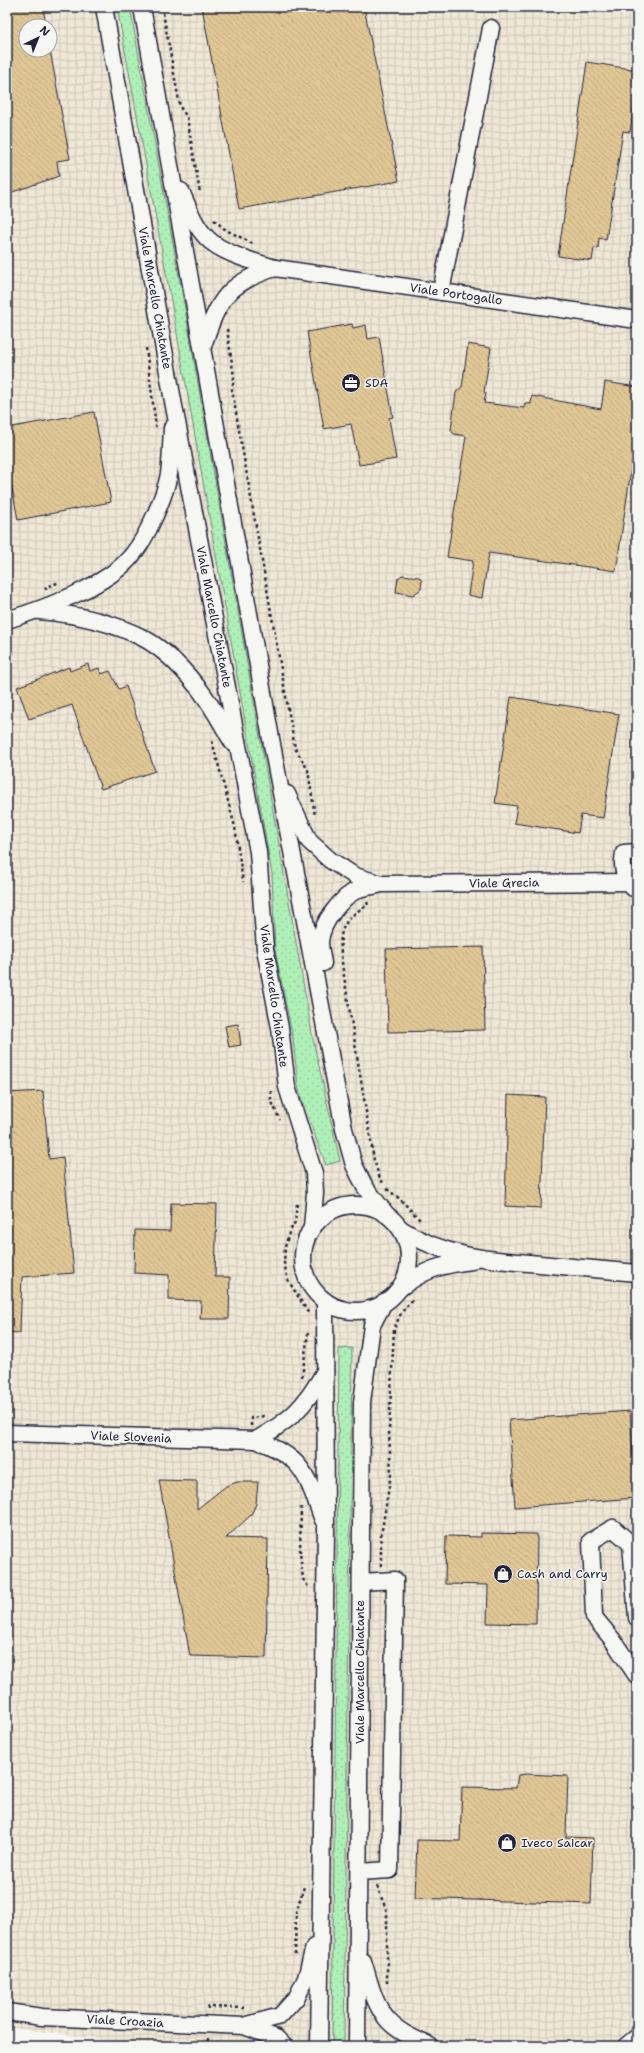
<svg xmlns="http://www.w3.org/2000/svg" width="644" height="2053" font-family="'Shantell Sans',sans-serif">
<style>
.industrial{fill:url(#industrial-grid);fill-rule:evenodd}
.grass{fill:url(#grass-dots);stroke:#68897a}
.building{fill:url(#building-back-hatch);stroke:#22223b}
.lines{fill:none;stroke-linecap:round;stroke-linejoin:round}
.minor-casing{stroke:#22223b;stroke-width:19}
.path{stroke:#22223b;stroke-width:2.5;stroke-dasharray:3 3;stroke-linecap:butt}
.minor{stroke:#f6f6f2;stroke-width:16}
.labels{text-anchor:middle;stroke-width:3;stroke-linejoin:round;paint-order:stroke}
.street-label{font-size:12px;fill:#22223b;stroke:#f6f6f2}
.poi-label{font-size:12px;fill:#22223b;stroke:#f6f6f2;text-anchor:start}
</style>
<defs>
<pattern id="industrial-grid" width="8" height="8" patternUnits="userSpaceOnUse"><rect width="8" height="8" fill="#efe8d6"/><path d="M0 4h8M4 0v8" fill="none" stroke="#cdc7b9"/></pattern>
<pattern id="grass-dots" width="8" height="8" patternUnits="userSpaceOnUse"><rect width="8" height="8" fill="#aff0b8"/><path d="M2 2h.1M6 6h.1" fill="none" stroke="#96ce9f" stroke-width="1.8" stroke-linecap="round"/></pattern>
<pattern id="building-back-hatch" width="6" height="6" patternUnits="userSpaceOnUse"><rect width="6" height="6" fill="#e0c796"/><path d="M-1 5l2 2M0 0l6 6M5-1l2 2" fill="none" stroke="#c0ab82"/></pattern>
</defs>
<rect width="100%" height="100%" fill="#f6f6f2"/>
<filter id="ink" filterUnits="userSpaceOnUse"><feTurbulence type="fractalNoise" baseFrequency=".025" numOctaves="2"/><feDisplacementMap in="SourceGraphic" scale="8" xChannelSelector="R" yChannelSelector="G"/><feConvolveMatrix kernelMatrix="1 2 1 2 8 2 1 2 1" color-interpolation-filters="sRGB"/></filter>
<g filter="url(#ink)">
<path class="industrial" d="M 7,7 L 637,7 L 637,2046 L 152,2046 L 7,2027 ZM 26,26 L 50,26 L 50,50 L 26,50 Z"/>
<g class="grass">
<path d="M 117,7 L 130,7 L 185,309 L 313,1039 L 340,1161 L 326,1165 L 303,1104 L 298,1086 L 293,1039 L 275,950 L 272,874 L 173,311 Z"/>
<path d="M 352,1348 L 344,2046 L 332,2046 L 339,1349 Z"/>
</g>
<g class="building">
<path d="M 7,7 L 43,7 L 46,26 L 26,26 L 26,50 L 50,50 L 70,159 L 57,161 L 59,176 L 7,194 Z"/>
<path d="M 202,7 L 364,7 L 399,181 L 239,209 Z"/>
<path d="M 587,62 L 637,70 L 637,85 L 630,132 L 623,131 L 606,240 L 599,238 L 598,249 L 594,248 L 592,261 L 558,256 Z"/>
<path d="M 352,324 L 353,328 L 366,325 L 368,339 L 379,337 L 393,417 L 389,418 L 396,459 L 359,465 L 351,424 L 324,429 L 307,332 Z"/>
<path d="M 468,344 L 491,348 L 484,392 L 486,393 L 484,403 L 524,408 L 525,403 L 531,404 L 532,396 L 601,409 L 605,382 L 637,387 L 637,429 L 616,571 L 489,553 L 482,598 L 468,595 L 473,561 L 447,557 L 466,436 L 454,434 L 451,430 L 456,392 L 462,387 Z"/>
<path d="M 94,412 L 111,502 L 18,520 L 7,461 L 7,428 Z"/>
<path d="M 402,575 L 419,577 L 422,581 L 421,589 L 413,595 L 396,592 L 398,578 Z"/>
<path d="M 88,664 L 90,671 L 99,668 L 101,674 L 110,671 L 119,689 L 126,686 L 155,771 L 101,789 L 72,705 L 29,719 L 17,687 L 69,667 L 70,671 Z"/>
<path d="M 511,697 L 619,714 L 603,818 L 581,815 L 578,833 L 514,823 L 517,806 L 495,803 Z"/>
<path d="M 483,947 L 485,1030 L 388,1032 L 386,949 Z"/>
<path d="M 238,1024 L 241,1045 L 229,1047 L 225,1026 Z"/>
<path d="M 43,1091 L 49,1159 L 63,1157 L 74,1273 L 22,1277 L 20,1333 L 7,1332 L 7,1093 Z"/>
<path d="M 508,1095 L 545,1097 L 541,1208 L 505,1206 Z"/>
<path d="M 171,1203 L 217,1204 L 215,1277 L 230,1277 L 229,1319 L 200,1319 L 201,1301 L 169,1300 L 169,1275 L 134,1273 L 135,1230 L 170,1231 Z"/>
<path d="M 630,1411 L 636,1498 L 515,1507 L 509,1420 Z"/>
<path d="M 159,1480 L 197,1481 L 197,1509 L 226,1486 L 237,1482 L 258,1482 L 256,1504 L 251,1515 L 226,1538 L 268,1539 L 266,1658 L 190,1656 Z"/>
<path d="M 481,1533 L 537,1534 L 536,1624 L 487,1623 L 488,1585 L 445,1584 L 446,1536 L 481,1537 Z"/>
<path d="M 526,1774 L 568,1776 L 566,1837 L 593,1838 L 591,1904 L 415,1898 L 417,1840 L 460,1841 L 462,1787 L 516,1788 L 518,1775 Z"/>
</g>
<g class="lines">
<defs>
<g id="minor">
<path d="M 104,7 L 173,401 L 258,852 L 265,949 L 280,1028 L 287,1087 L 314,1173 L 315,1193 L 312,1227"/>
<path d="M 142,7 L 273,750 L 344,1129 L 354,1165 L 365,1187 L 386,1214"/>
<path d="M 181,191 C 188,207 194,225 207,238 C 221,253 255,262 275,268 L 637,320"/>
<path d="M 441,292 L 491,28"/>
<path d="M 203,346 C 218,300 227,283 275,268"/>
<path d="M 39,611 C 74,614 113,622 145,639 C 163,649 182,668 195,684 C 210,701 221,723 233,743"/>
<path d="M 7,620 C 43,609 110,585 133,554 C 147,537 165,496 169,474 C 171,459 171,443 172,428"/>
<path d="M 287,794 L 309,841 L 330,860 L 355,876 L 381,884"/>
<path d="M 633,888 C 624,877 621,867 624,853 L 637,852"/>
<path d="M 323,963 C 322,957 320,948 320,942 C 321,923 342,896 359,889 C 366,887 374,886 381,884 L 637,882"/>
<circle cx="356" cy="1258" r="53"/>
<path d="M 401,1229 C 443,1257 491,1260 540,1264 C 572,1267 605,1270 637,1273"/>
<path d="M 400,1288 C 426,1269 440,1265 472,1261"/>
<path d="M 7,1433 L 256,1440"/>
<path d="M 323,1520 C 306,1475 305,1458 256,1440 C 292,1419 304,1408 325,1371"/>
<path d="M 637,1618 L 631,1544 L 613,1528 L 591,1541 L 594,1617 L 612,1639 L 637,1676"/>
<path d="M 359,1872 L 390,1870 L 395,1580 L 361,1582"/>
<path d="M 363,1961 C 369,1980 373,2002 386,2018 C 396,2031 415,2039 430,2046"/>
<path d="M 7,2012 L 42,2017 L 244,2026 L 280,2016 L 297,1997 L 306,1978 L 314,1947"/>
<path d="M 244,2026 L 276,2038 L 284,2046"/>
<path d="M 319,2046 L 326,1531 L 325,1301"/>
<path d="M 357,2046 L 362,1402 L 372,1325 L 384,1302"/>
<path d="M 626,2046 L 637,2037"/>
</g>
</defs>
<use href="#minor" class="minor-casing"/>
<g class="path">
<path d="M 162,7 L 180,107 L 187,117 L 200,193"/>
<path d="M 214,220 L 226,230 L 254,244"/>
<path d="M 227,329 L 234,377 L 232,390 L 295,748 L 308,770 L 315,816"/>
<path d="M 146,348 L 156,427"/>
<path d="M 46,590 L 46,587 L 60,582"/>
<path d="M 212,741 L 235,827 L 243,882"/>
<path d="M 367,902 L 368,905 C 336,922 339,938 343,970 L 374,1160 L 379,1176 L 383,1183"/>
<path d="M 271,1091 L 271,1100 L 280,1120"/>
<path d="M 387,1189 L 400,1199 L 421,1221"/>
<path d="M 297,1204 L 295,1222 L 289,1233 L 285,1247 L 284,1263 L 288,1280 L 309,1314"/>
<path d="M 302,1377 L 308,1333"/>
<path d="M 251,1426 L 251,1418 L 264,1416"/>
<path d="M 301,1507 L 300,1553 L 303,1579 L 309,1588"/>
<path d="M 381,1566 L 381,1536 L 391,1474 L 389,1430 L 394,1329 L 401,1313 L 413,1299"/>
<path d="M 377,1886 L 387,1912 L 387,1983"/>
<path d="M 295,1955 L 296,1912 L 304,1887"/>
<path d="M 208,2009 L 208,2007 L 248,2008"/>
<path d="M 208,2038 L 208,2042 L 247,2045"/>
</g>
<use href="#minor" class="minor"/>
</g>
</g>
<defs>
<symbol id="office-disc" viewBox="-11 -11 22 22"><circle r="9.5" fill="#22223b" stroke="#f6f6f2"/><path d="M-6-3h4V-5.5h4V-3h4V5H-6ZM-1-4.5V-3h2v-1.5ZM-6 0V1H6V0Z" fill="#fff"/></symbol>
<symbol id="shop-disc" viewBox="-11 -11 22 22"><circle r="9.5" fill="#22223b" stroke="#f6f6f2"/><path d="M-5-2.5h2.3a2.7 3.5 0 0 1 5.4 0H5L5.5 6h-11ZM-1.5-2.5h3a1.5 2.3 0 0 0-3 0Z" fill="#fff"/></symbol>
</defs>
<g fill-rule="evenodd">
<use href="#office-disc" x="340" y="372" width="22" height="22"/>
<use href="#shop-disc" x="492" y="1563" width="22" height="22"/>
<use href="#shop-disc" x="496" y="1832" width="22" height="22"/>
</g>
<g class="labels">
<g class="street-label">
<text transform="translate(456 294) rotate(8)" y="4">Viale Portogallo</text>
<text transform="translate(155 298) rotate(80)" y="4">Viale Marcello Chiatante</text>
<text transform="translate(214 617) rotate(79)" y="4">Viale Marcello Chiatante</text>
<text transform="translate(504 883) rotate(-1)" y="4">Viale Grecia</text>
<text transform="translate(274 996) rotate(82)" y="4">Viale Marcello Chiatante</text>
<text transform="translate(131 1437) rotate(2)" y="4">Viale Slovenia</text>
<text transform="translate(360 1672) rotate(-90)" y="4">Viale Marcello Chiatante</text>
<text transform="translate(125 2021) rotate(3)" y="4">Viale Croazia</text>
</g>
<g class="poi-label">
<text x="365" y="387">SDA</text>
<text x="517" y="1578">Cash and Carry</text>
<text x="521" y="1847">Iveco Saicar</text>
</g>
</g>
<rect width="644" height="2053" fill="none" stroke="#f6f6f2" stroke-width="24"/>
<rect x="12" y="12" width="620" height="2029" fill="none" stroke="#22223b" stroke-width="1.5" filter="url(#ink)"/>
<g transform="translate(38 38) rotate(43)"><circle r="19" fill="#f6f6f2" stroke="#a1a1a9"/>
<path d="M0-3L7 15L0 10L-7 15Z" fill="#22223b"/>
<text y="-6" font-size="11" font-weight="bold" text-anchor="middle" fill="#22223b">N</text>
</g>
</svg>
